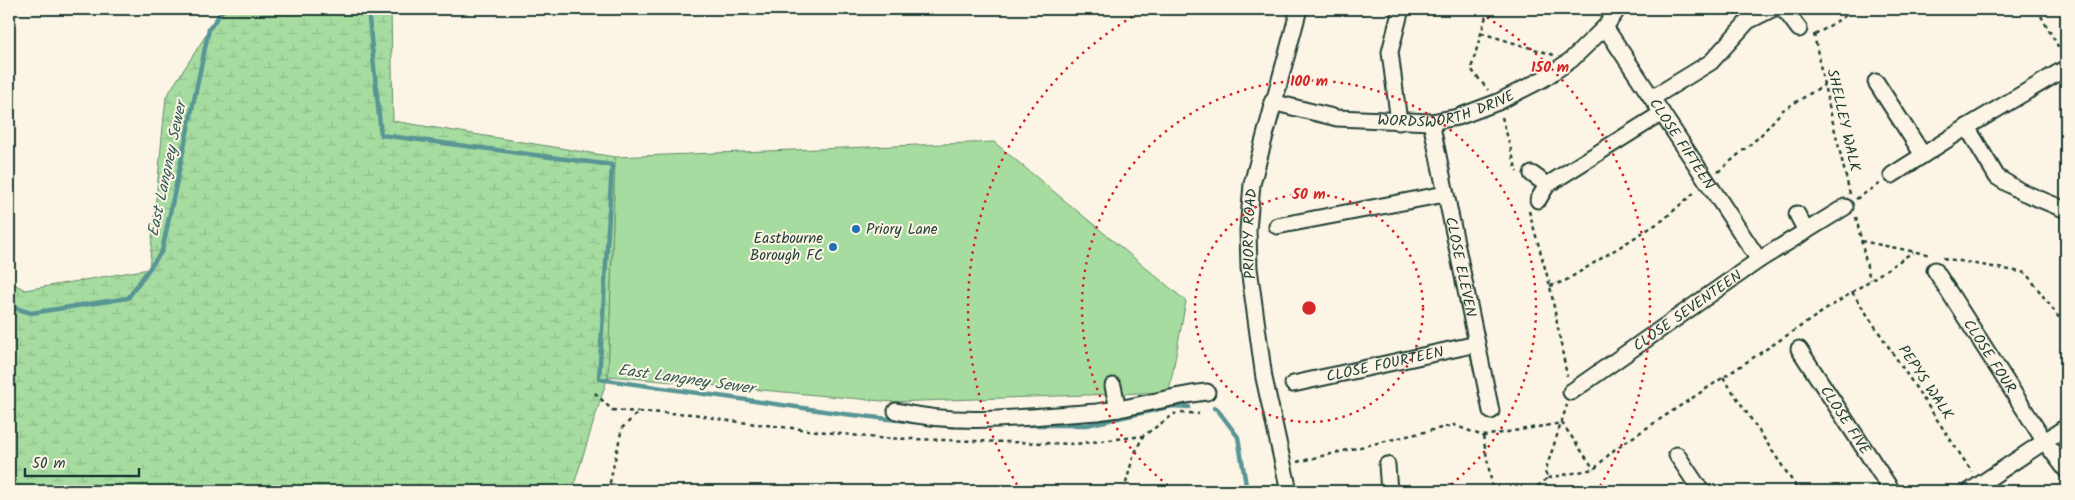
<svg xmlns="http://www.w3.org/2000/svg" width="2075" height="500" font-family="Kalam,sans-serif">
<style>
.grass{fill:#a6dc9f;stroke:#628c6a}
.wetland{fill:url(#wetland-marsh);stroke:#628c6a}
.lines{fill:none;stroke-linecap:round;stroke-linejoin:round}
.stream{stroke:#599595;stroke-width:4.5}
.minor-casing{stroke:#1f3d34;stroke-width:19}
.path{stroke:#1f3d34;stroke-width:2.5;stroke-dasharray:4 4;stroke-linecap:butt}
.minor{stroke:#fcf5e5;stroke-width:15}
.ring{fill:none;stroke:#d62828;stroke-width:2.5;stroke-dasharray:2.5 5}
.poi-dot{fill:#1f6fb2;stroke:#fcf5e5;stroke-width:2}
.labels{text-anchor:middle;stroke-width:4;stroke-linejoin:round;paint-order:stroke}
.street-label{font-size:15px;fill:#1f3d34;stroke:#fcf5e5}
.poi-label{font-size:15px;fill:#1f3d34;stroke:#fcf5e5;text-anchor:start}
.water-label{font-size:16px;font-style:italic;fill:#325a54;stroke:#fcf5e5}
.centre{fill:#d62828;stroke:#fcf5e5;stroke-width:2.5}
.ring-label{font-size:15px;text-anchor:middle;font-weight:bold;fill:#d62828;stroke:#fcf5e5;stroke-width:4;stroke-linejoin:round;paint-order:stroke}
</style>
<defs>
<pattern id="wetland-marsh" width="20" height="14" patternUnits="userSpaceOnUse" patternTransform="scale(1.25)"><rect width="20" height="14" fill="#a6dc9f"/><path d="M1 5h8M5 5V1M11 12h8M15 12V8" fill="none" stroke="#8ebe8a"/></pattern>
</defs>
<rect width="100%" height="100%" fill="#fcf5e5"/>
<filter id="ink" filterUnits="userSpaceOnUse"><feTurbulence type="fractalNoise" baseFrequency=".02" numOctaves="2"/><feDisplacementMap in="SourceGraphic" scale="10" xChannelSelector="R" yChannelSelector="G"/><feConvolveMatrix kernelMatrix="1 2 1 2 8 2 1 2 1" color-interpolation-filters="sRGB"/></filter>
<g filter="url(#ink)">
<path class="grass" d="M 994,142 L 1186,301 L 1169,392 L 893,402 L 608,376 L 615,157 Z"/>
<path class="wetland" d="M 226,9 L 391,9 L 393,121 L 615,157 L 608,376 L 572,491 L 9,491 L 9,281 L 25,290 L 149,269 L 166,97 L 219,15 Z"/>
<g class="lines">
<g class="stream">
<path d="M 368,9 L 381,135 L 612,165 L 599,379 L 845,414 L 915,422"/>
<path d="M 9,306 L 31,313 L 128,298 L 162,251 L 209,29 L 224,9"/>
<path d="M 1214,408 L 1217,409 L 1238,437 L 1247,491"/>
<path d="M 1015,425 L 1087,425 L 1173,406 L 1189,407"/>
</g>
<defs>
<g id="minor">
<path d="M 1781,9 L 1787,13 L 1799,29"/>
<path id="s1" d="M 1605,27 L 1759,260"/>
<path d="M 1876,82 L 1923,155"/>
<path d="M 1652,98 L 1711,62 L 1748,21 L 1772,9"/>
<path id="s2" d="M 1272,102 L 1337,118 L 1431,122 L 1458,117 L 1498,102 L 1543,79 L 1571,60 L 1605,27 L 1618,9"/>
<path d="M 1399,122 L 1390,52 L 1401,9"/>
<path id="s3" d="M 1431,122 L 1491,411"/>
<path d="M 1967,127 L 1997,177 L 2020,191 L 2066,210"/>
<path d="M 1532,174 L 1547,185"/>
<path d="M 1892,175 L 1967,127 L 2066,68"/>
<path d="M 1538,200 L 1547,185 L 1662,113"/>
<path d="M 1797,214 L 1806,231"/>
<path d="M 1277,226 L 1445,194"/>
<path id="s4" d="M 1935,270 L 2045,442 L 2066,470"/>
<path id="s5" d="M 1799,349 L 1892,491"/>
<path id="s6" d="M 1293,384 L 1477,344"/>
<path d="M 1113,386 L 1118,409 C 1147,404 1177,395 1207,392"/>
<path id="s7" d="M 1571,392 L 1759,260 L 1845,207"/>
<path d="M 896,411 C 961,427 1031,416 1097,412 L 1118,409"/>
<path d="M 1677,455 L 1701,491"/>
<path d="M 1387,465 L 1389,491"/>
<path id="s8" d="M 1289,491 L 1264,378 L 1249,268 L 1248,230 L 1252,184 L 1299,9"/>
<path d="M 1970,491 L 2066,427"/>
</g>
</defs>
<use href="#minor" class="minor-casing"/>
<g class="path">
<path d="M 1488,9 L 1471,69 L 1488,90"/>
<path d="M 2037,9 L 2063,55"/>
<path d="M 1481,33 L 1554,55"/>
<path d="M 1814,34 L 1824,85 L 1850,194"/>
<path d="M 1815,35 L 1856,9"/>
<path d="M 1502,117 L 1517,172"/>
<path d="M 1718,172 L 1760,136 L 1783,110 L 1824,85"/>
<path d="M 1856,199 L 1881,183"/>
<path d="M 1529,211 L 1550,286 L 1567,376"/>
<path d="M 1856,217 L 1870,280"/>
<path d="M 1861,241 L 1931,255"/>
<path d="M 1943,258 L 2026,273 L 2066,327"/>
<path d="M 1550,286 L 1565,281 L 1663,220 L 1696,191"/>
<path d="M 1852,292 L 1972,472"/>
<path d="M 1723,377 L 1799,491"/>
<path d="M 595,393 L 612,410 L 639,412"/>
<path d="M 1181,412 L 1199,414"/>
<path d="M 1483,436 L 1493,491"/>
<path d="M 1297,462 L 1454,425 L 1483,436 L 1562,423 L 1594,469"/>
<path d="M 1548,478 L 1594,469 L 1615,449 L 1913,252"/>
<path d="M 608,491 L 622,428 L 639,412 L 694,414 L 723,420 L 877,438 L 1075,444 L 1143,436"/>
<path d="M 1124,491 L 1133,457 L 1143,436 L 1176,413"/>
<path d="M 1531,491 L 1548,478 L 1545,472 L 1567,405"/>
</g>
<use href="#minor" class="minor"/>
</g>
</g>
<g class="ring">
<circle cx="1309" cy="308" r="114"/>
<path d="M1174 490A227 227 0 1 1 1444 490"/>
<path d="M1021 491A341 341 0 0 1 1144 10M1474 10A341 341 0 0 1 1597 491"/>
</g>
<g class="poi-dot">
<circle cx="856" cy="229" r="5"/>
<circle cx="833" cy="247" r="5"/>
</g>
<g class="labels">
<g class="street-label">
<text dy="5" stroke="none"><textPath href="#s2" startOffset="178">WORDSWORTH DRIVE</textPath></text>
<text transform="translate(1844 120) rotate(77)" y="5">SHELLEY WALK</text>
<text dy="5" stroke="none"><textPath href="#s1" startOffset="140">CLOSE FIFTEEN</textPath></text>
<text dy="5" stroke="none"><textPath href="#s8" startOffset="261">PRIORY ROAD</textPath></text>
<text dy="5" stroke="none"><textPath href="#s3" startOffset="148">CLOSE ELEVEN</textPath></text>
<text dy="5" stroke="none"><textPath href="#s7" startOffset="142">CLOSE SEVENTEEN</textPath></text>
<text dy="5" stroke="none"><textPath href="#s4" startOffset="102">CLOSE FOUR</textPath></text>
<text dy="5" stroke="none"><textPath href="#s6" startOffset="94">CLOSE FOURTEEN</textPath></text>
<text transform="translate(1926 382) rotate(56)" y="5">PEPYS WALK</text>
<text dy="5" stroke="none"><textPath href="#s5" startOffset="85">CLOSE FIVE</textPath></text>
</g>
<g class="poi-label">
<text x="866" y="234">Priory Lane</text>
<text x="823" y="243" text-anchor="end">Eastbourne<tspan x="823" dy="17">Borough FC</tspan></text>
</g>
<g class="water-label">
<text transform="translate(166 169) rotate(-78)" y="6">East Langney Sewer</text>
<text transform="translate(686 378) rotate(8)" y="6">East Langney Sewer</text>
</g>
</g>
<circle cx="1309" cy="308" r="8" class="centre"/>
<g class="ring-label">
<text x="1550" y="72">150 m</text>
<text x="1309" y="86">100 m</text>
<text x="1309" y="199">50 m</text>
</g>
<rect width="2075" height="500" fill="none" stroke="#fcf5e5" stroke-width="30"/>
<rect x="15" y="15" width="2045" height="470" fill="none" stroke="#1f3d34" stroke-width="2" filter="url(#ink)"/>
<path d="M25 468v8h114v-8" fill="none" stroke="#1f3d34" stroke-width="2.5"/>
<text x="32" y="468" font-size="15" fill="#1f3d34" stroke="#fcf5e5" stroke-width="4" paint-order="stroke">50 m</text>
</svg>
